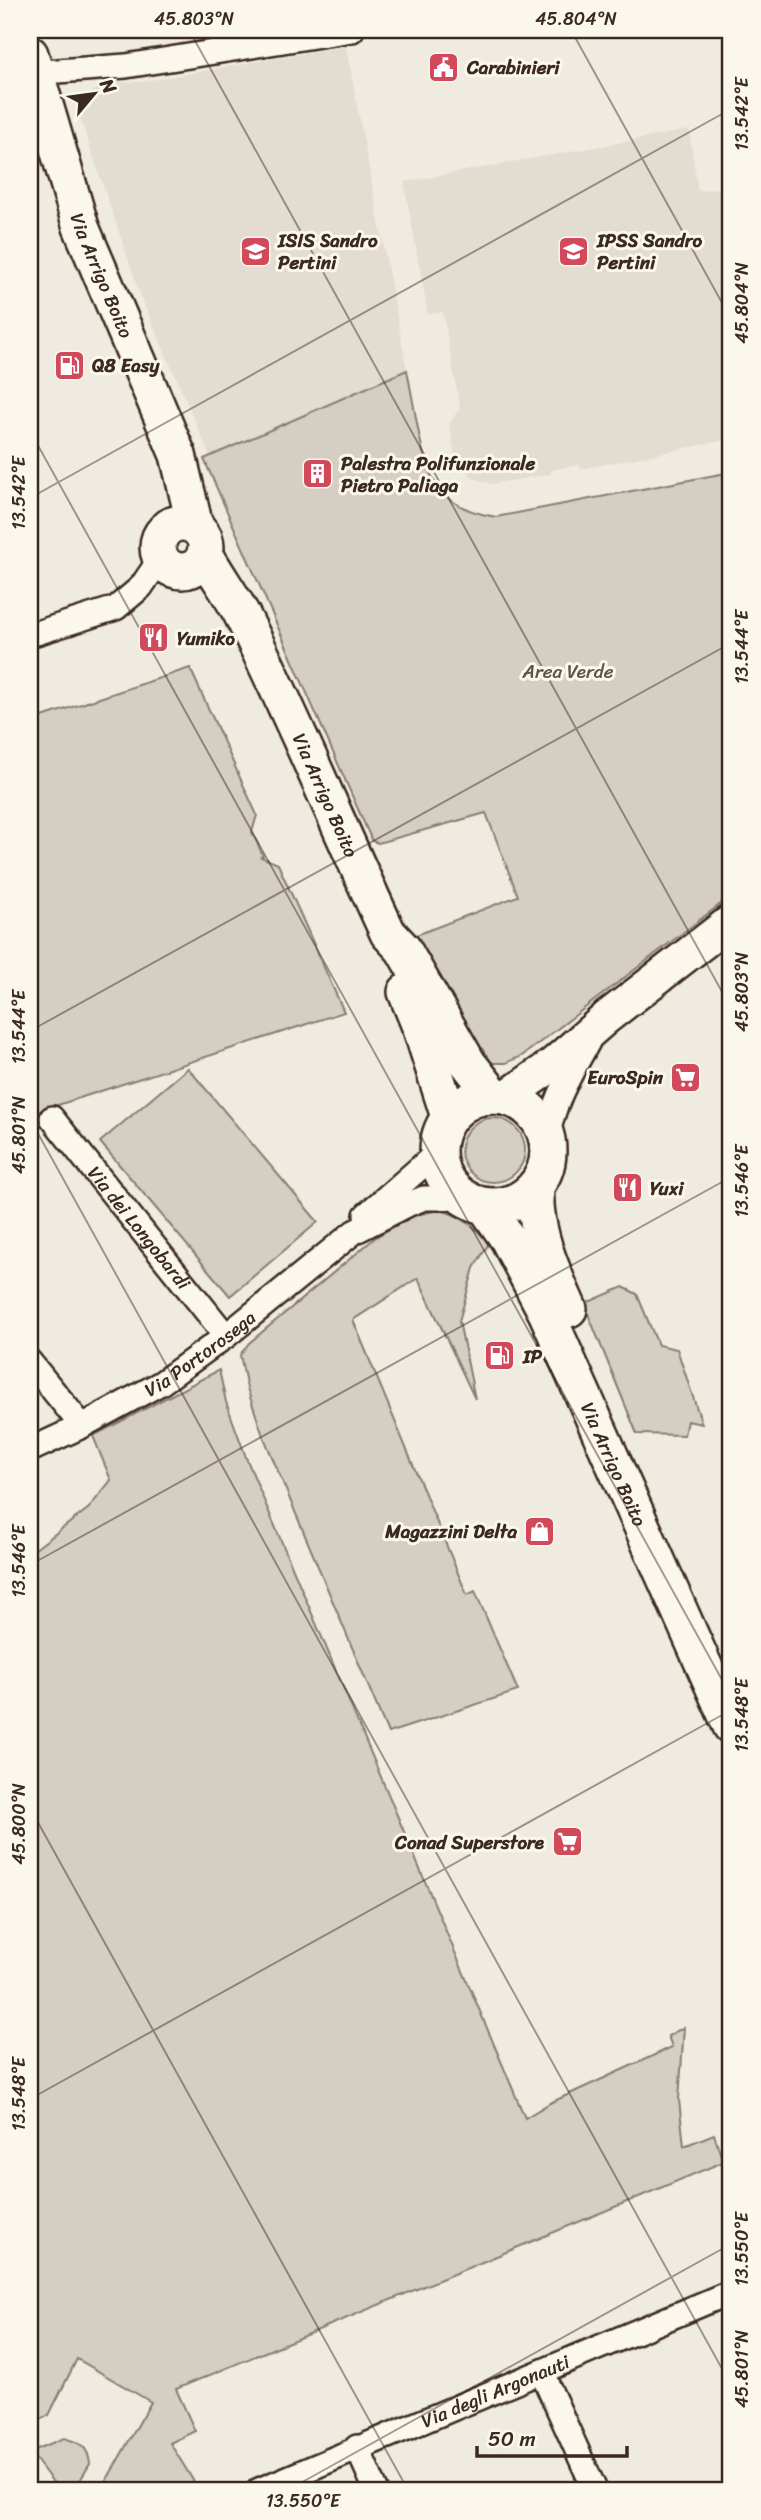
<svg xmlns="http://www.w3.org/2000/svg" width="761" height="2520" font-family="Sriracha,sans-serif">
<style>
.built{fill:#e2dcd1}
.green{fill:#d5cec3;stroke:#887c70;stroke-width:2}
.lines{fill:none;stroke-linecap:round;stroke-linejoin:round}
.street-casing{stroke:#3b2a1e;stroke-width:28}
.secondary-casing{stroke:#3b2a1e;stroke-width:37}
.primary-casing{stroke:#3b2a1e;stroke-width:40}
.street{stroke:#fbf7ec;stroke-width:23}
.secondary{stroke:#fbf7ec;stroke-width:32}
.primary{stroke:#fbf7ec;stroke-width:35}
.ticks{fill:none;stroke:#3b2a1e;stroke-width:2;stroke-opacity:0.45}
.labels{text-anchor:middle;stroke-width:6;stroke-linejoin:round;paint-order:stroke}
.poi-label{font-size:19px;font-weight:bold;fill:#3b2a1e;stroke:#fbf7ec;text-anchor:start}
.street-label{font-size:19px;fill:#3b2a1e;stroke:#fbf7ec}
.park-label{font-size:19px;fill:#625347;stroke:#fbf7ec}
.neatline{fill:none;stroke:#3b2a1e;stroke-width:2.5}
.ticks-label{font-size:18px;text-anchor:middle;fill:#3b2a1e}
</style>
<rect width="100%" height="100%" fill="#f0ebe0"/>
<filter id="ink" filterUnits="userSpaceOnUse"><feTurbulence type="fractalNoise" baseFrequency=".0143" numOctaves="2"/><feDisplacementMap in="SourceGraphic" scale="14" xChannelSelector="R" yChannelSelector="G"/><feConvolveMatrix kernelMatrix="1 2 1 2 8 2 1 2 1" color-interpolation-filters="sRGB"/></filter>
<g filter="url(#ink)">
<g class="built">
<path d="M 346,46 L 407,370 L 210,456 L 141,297 L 77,109 L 102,83 L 139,82 Z"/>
<path d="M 689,130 L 698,191 L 731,187 L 731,439 L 581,469 L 579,465 L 551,470 L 551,474 L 491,484 L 474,478 L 466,471 L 455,455 L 449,424 L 460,408 L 443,312 L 428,314 L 404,182 Z"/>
</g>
<g class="green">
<path d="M 407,370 C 411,391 415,412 419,434 C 429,484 442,508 496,517 L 731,472 L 731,896 L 522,1056 L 506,1063 L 491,1063 L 486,1057 L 442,987 L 416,935 L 518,896 L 486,813 L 378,843 L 372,841 L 204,459 Z"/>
<path d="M 190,668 L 257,815 L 252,832 L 263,856 L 261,857 L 278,864 L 344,1012 L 30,1114 L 30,721 Z"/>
<path d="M 188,1068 L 318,1222 L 230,1296 L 100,1142 Z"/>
<circle cx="493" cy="1150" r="32"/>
<path d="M 439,1210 C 461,1215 475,1227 489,1243 L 474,1268 L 459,1321 L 475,1399 L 418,1278 L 353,1320 L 467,1595 L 475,1591 L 518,1691 L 388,1733 L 262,1433 L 247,1388 L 240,1355 L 249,1343 L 376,1237 L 412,1216 Z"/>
<path d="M 623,1287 L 637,1294 L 658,1345 L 677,1349 L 702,1424 L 687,1421 L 684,1435 L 637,1434 L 584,1304 Z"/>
<path d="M 219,1370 L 226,1402 L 247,1460 L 525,2118 L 550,2103 L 672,2047 L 668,2036 L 684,2027 L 679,2100 L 684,2146 L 714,2134 L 723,2162 L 176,2389 L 195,2431 L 170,2443 L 199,2490 L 101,2490 L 151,2402 L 77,2359 L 49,2415 L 30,2425 L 30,1553 L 89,1508 L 111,1480 L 93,1436 Z"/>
<path d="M 64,2438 C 81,2443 88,2446 90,2464 L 74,2490 L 59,2490 L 30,2452 Z"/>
</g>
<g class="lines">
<defs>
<g id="street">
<path d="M 30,73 L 126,66 L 352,30"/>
<path d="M 30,635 L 116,608 L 141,587 L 160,559"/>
<path id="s1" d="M 52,1118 L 226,1336"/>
<path d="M 547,1138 C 555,1098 569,1077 588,1042"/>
<path d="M 366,1215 L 438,1152"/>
<path d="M 30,1362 L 82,1426"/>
<path id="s2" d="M 30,1450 L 82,1426 L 161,1383 L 226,1336 L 354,1232 L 409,1204 L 424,1198 L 463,1198"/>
<path d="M 542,2373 L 595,2490"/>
<path d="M 357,2447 L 376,2490"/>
<path id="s3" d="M 259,2490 L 731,2292"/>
</g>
<path id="secondary" d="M 506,1097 L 552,1065 L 607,1017 L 731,921"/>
<g id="primary">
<path id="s4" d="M 30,54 L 81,227 L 178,455 L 195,526"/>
<circle cx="182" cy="547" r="24"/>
<path id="s5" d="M 205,554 C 216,574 230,593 241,613 C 294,718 338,826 388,933 L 403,949 L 468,1063 L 494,1096"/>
<path d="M 406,992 L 421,1029 L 449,1117"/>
<circle cx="493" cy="1151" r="55"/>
<path d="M 536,1187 C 533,1229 552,1271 569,1309"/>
<path id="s6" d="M 485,1206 L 508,1239 L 547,1314 L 731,1726"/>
</g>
</defs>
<use href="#street" class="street-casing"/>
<use href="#secondary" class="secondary-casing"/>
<use href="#primary" class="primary-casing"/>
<use href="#street" class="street"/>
<use href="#secondary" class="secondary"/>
<use href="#primary" class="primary"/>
</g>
</g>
<path class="ticks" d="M 189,30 L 731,1008M 571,30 L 731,319M 30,431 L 731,1696M 30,498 L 731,109M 30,1031 L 731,643M 30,1119 L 731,2385M 30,1565 L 731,1177M 30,1808 L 408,2490M 30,2099 L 731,1710M 288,2490 L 731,2244"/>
<defs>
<symbol id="civic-square" viewBox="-11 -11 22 22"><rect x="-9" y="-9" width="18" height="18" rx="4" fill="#d1495b" stroke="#fbf7ec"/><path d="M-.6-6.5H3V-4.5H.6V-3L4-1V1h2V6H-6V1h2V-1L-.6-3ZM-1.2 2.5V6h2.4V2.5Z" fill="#fff"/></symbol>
<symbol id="school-square" viewBox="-11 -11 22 22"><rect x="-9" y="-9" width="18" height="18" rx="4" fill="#d1495b" stroke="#fbf7ec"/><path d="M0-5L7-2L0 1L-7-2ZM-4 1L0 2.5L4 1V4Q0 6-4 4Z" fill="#fff"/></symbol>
<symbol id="fuel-square" viewBox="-11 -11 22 22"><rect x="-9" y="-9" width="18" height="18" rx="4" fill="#d1495b" stroke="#fbf7ec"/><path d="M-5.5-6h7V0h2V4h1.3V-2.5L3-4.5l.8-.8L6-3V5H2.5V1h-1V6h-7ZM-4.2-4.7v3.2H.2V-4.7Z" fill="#fff"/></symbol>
<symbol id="building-square" viewBox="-11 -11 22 22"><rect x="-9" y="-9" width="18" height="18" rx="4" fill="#d1495b" stroke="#fbf7ec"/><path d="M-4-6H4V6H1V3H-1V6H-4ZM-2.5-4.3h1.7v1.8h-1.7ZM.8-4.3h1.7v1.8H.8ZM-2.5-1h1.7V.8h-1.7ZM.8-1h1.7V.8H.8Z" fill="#fff"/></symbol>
<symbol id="restaurant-square" viewBox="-11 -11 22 22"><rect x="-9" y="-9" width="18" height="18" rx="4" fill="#d1495b" stroke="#fbf7ec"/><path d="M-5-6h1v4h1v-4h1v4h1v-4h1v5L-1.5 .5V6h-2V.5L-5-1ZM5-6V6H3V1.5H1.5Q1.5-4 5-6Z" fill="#fff"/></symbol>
<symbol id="supermarket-square" viewBox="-11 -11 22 22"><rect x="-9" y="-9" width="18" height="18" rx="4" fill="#d1495b" stroke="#fbf7ec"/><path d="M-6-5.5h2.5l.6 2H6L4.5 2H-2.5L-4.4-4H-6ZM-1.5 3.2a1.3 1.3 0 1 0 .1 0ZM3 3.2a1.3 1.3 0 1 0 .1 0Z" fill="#fff"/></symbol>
<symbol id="shop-square" viewBox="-11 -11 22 22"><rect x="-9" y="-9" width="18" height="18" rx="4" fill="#d1495b" stroke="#fbf7ec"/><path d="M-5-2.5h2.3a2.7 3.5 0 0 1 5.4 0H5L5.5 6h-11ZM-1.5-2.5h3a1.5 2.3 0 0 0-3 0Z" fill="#fff"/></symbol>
</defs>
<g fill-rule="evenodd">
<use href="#civic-square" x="426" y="50" width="35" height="35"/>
<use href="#school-square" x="238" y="234" width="35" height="35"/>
<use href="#school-square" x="556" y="234" width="35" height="35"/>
<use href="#fuel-square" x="52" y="348" width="35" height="35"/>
<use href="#building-square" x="300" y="456" width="35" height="35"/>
<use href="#restaurant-square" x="136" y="620" width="35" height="35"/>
<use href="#supermarket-square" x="668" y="1060" width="35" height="35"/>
<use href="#restaurant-square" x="610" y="1170" width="35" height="35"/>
<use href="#fuel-square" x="482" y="1338" width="35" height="35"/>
<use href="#shop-square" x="522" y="1514" width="35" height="35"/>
<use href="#supermarket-square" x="550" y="1824" width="35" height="35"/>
</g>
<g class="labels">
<g class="poi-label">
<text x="467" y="74">Carabinieri</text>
<text x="278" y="247">ISIS Sandro<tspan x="278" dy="22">Pertini</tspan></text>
<text x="597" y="247">IPSS Sandro<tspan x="597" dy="22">Pertini</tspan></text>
<text x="92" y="372">Q8 Easy</text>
<text x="341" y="470">Palestra Polifunzionale<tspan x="341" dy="22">Pietro Paliaga</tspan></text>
<text x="177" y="645">Yumiko</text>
<text x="663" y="1084" text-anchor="end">EuroSpin</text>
<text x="650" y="1195">Yuxi</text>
<text x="523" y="1363">IP</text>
<text x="517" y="1538" text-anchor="end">Magazzini Delta</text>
<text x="544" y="1849" text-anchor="end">Conad Superstore</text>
</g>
<g class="street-label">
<text dy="7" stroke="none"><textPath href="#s4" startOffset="233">Via Arrigo Boito</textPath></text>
<text dy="7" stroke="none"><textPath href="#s5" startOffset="270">Via Arrigo Boito</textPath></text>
<text dy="7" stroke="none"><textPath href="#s1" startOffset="140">Via dei Longobardi</textPath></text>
<text dy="7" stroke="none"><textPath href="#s2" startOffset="196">Via Portorosega</textPath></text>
<text dy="7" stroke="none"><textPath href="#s6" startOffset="289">Via Arrigo Boito</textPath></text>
<text dy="7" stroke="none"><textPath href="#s3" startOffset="256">Via degli Argonauti</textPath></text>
</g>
<g class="park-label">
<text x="568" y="678">Area Verde</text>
</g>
</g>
<rect width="761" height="2520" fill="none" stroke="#fbf7ec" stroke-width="77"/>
<g transform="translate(94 94) rotate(61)" stroke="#fbf7ec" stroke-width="5" paint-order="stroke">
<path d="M0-5L12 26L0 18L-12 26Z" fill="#3b2a1e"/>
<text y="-10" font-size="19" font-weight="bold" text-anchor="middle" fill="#3b2a1e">N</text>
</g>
<path d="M477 2446v10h150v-10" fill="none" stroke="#3b2a1e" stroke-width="3.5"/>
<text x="488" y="2446" font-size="21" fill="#3b2a1e" stroke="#fbf7ec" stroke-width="5" paint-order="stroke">50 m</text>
<rect x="38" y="38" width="684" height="2444" class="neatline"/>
<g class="ticks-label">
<text x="194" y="25">45.803°N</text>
<text x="576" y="25">45.804°N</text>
<text transform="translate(742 114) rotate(-90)" y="6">13.542°E</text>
<text transform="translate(742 303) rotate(-90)" y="6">45.804°N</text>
<text transform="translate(19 493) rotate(-90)" y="6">13.542°E</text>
<text transform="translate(742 647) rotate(-90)" y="6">13.544°E</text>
<text transform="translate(742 992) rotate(-90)" y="6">45.803°N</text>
<text transform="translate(19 1027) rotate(-90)" y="6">13.544°E</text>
<text transform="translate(19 1135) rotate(-90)" y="6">45.801°N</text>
<text transform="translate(742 1181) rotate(-90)" y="6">13.546°E</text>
<text transform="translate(19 1561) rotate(-90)" y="6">13.546°E</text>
<text transform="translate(742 1715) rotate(-90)" y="6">13.548°E</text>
<text transform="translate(19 1824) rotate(-90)" y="6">45.800°N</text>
<text transform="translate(19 2094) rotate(-90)" y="6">13.548°E</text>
<text transform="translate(742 2249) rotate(-90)" y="6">13.550°E</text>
<text transform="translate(742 2369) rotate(-90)" y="6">45.801°N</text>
<text x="303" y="2507">13.550°E</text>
</g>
</svg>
